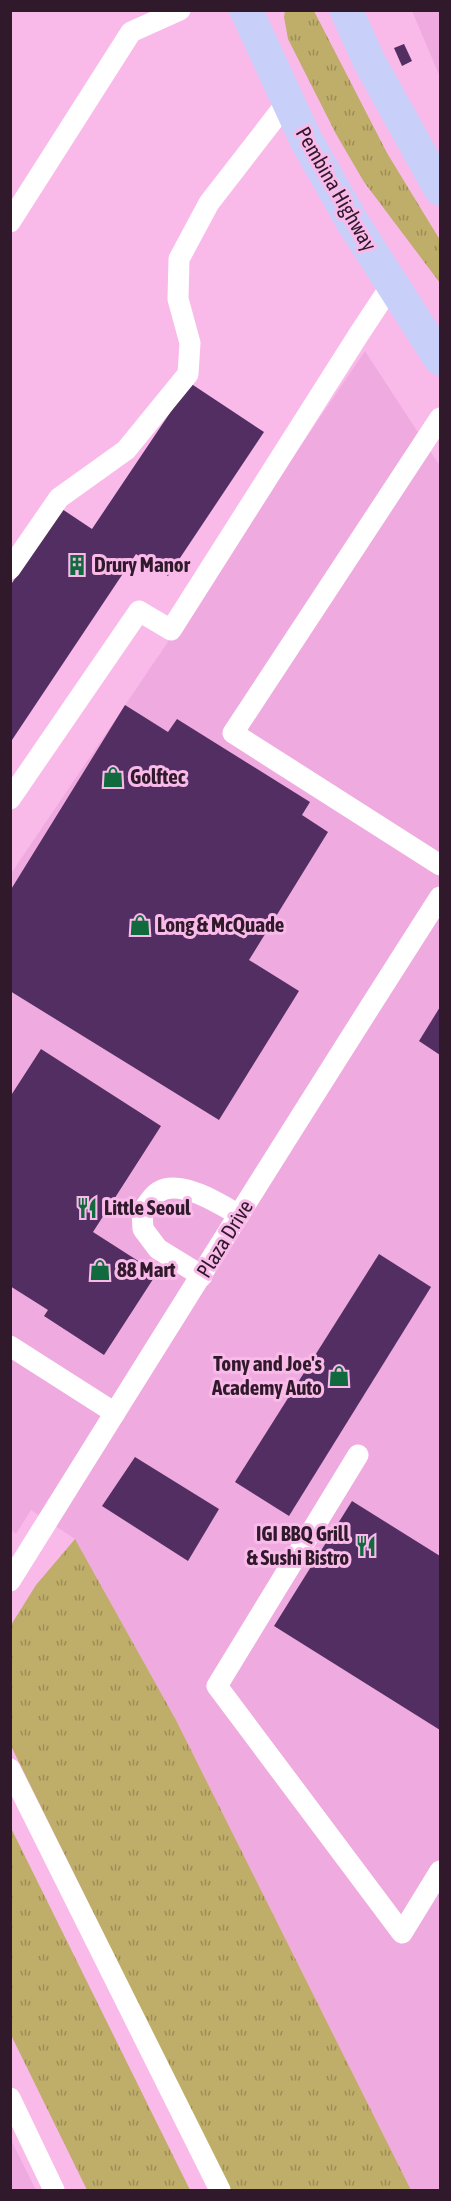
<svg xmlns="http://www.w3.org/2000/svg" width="451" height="2201" font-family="'Asap Condensed',sans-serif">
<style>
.built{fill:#efabdf}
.grass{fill:url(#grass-tufts)}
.building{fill:#522e62}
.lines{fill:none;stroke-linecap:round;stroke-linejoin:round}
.service{stroke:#fff;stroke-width:21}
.primary{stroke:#c8d0fa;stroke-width:33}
.labels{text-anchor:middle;stroke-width:6;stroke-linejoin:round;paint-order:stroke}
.street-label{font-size:21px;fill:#30192b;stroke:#f9baea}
.poi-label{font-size:21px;font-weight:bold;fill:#30192b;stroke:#f9baea;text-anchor:start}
</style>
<defs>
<pattern id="grass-tufts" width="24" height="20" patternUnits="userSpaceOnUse" patternTransform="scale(1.5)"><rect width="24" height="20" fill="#bfad6a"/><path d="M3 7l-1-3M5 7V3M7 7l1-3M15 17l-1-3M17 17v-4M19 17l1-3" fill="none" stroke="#9c8c57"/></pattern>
</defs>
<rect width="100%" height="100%" fill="#f9baea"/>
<g class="built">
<path d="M 412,11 L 440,11 L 440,77 Z"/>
<path d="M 365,351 L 440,466 L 440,2190 L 411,2190 L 176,1720 L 75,1539 L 31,1510 L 16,1534 L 11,1530 L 10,875 Z"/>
<path d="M 10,2140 L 11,2140 L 36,2190 L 11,2190 Z"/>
</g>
<g class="grass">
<path d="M 314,11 L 387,153 L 440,240 L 440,283 L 364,182 L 336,134 L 288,39 L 284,17 L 285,11 Z"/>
<path d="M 75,1539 L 176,1720 L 411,2190 L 230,2190 L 11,1746 L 11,1625 L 36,1585 Z"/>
<path d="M 10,1828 L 11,1828 L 190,2190 L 87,2190 L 11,2035 Z"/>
</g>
<g class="building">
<path d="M 404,44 L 412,61 L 402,66 L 394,48 Z"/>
<path d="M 190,383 L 264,432 L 168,576 L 136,554 L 10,743 L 10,586 L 62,509 L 92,529 Z"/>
<path d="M 125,705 L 168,732 L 177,719 L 310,802 L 302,815 L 328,832 L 249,960 L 299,991 L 219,1120 L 10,991 L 10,891 Z"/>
<path d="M 440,1007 L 440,1055 L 419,1041 Z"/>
<path d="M 41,1049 L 161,1126 L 93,1232 L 157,1273 L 104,1355 L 44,1316 L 48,1310 L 10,1286 L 10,1097 Z"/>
<path d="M 379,1254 L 431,1287 L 289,1516 L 235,1482 Z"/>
<path d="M 135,1457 L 219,1509 L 188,1561 L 102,1506 Z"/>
<path d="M 352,1501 L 440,1556 L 440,1730 L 274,1626 Z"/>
</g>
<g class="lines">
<g class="service">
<path d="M 10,222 L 131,32 L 180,10"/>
<path d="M 440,418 L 233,733 L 440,865"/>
<path d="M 10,569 L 59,498 L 126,450 L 188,374 L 190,343 L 178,299 L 179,259 L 209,203 L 288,101"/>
<path d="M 10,799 L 139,611 L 171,630 L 359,334 L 392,284"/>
<path d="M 202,1276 L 158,1249 L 143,1229 L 142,1212 C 148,1203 154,1192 165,1189 C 187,1183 220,1204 239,1215"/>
<path d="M 10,1346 L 115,1413"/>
<path d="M 358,1455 L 217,1686 L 402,1933 L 440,1871"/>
<path d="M 10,1581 C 153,1352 295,1123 440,897"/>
<path d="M 10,1769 L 220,2190"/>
<path d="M 10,2098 L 54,2190"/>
</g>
<g class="primary">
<path d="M 246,10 L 306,140 L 353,223 L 440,359"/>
<path d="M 346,10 L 369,61 L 440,189"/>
</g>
</g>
<defs>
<symbol id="building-bare" viewBox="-9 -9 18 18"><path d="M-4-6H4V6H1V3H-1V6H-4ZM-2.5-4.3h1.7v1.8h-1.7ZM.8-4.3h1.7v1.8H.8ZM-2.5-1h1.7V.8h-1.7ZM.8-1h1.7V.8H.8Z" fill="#106a3d" stroke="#f9baea" stroke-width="2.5" paint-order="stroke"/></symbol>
<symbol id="shop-bare" viewBox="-9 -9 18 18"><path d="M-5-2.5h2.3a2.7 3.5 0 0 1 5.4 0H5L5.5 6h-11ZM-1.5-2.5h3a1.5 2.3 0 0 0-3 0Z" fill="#106a3d" stroke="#f9baea" stroke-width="2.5" paint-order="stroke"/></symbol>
<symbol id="restaurant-bare" viewBox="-9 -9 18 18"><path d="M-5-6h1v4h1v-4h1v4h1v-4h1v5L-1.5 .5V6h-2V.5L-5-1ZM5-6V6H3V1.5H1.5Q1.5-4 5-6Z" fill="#106a3d" stroke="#f9baea" stroke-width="2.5" paint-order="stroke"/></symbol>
</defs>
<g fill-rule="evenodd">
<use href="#building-bare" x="62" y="550" width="30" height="30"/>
<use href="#shop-bare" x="98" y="762" width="30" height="30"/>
<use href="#shop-bare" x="125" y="910" width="30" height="30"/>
<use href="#restaurant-bare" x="72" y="1193" width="30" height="30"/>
<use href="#shop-bare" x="85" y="1255" width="30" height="30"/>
<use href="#shop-bare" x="324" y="1361" width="30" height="30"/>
<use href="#restaurant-bare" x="351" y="1531" width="30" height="30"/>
</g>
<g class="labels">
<g class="street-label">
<text transform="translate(336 189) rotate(60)" y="7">Pembina Highway</text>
<text transform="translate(225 1239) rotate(-58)" y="7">Plaza Drive</text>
</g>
<g class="poi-label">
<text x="94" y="572">Drury Manor</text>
<text x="130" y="784">Golftec</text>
<text x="157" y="932">Long &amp; McQuade</text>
<text x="104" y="1215">Little Seoul</text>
<text x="117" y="1277">88 Mart</text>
<text x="322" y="1371" text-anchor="end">Tony and Joe's<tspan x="322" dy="24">Academy Auto</tspan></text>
<text x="349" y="1541" text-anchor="end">IGI BBQ Grill<tspan x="349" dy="24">&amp; Sushi Bistro</tspan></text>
</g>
</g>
<rect width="451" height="2201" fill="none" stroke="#30192b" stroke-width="24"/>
</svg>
